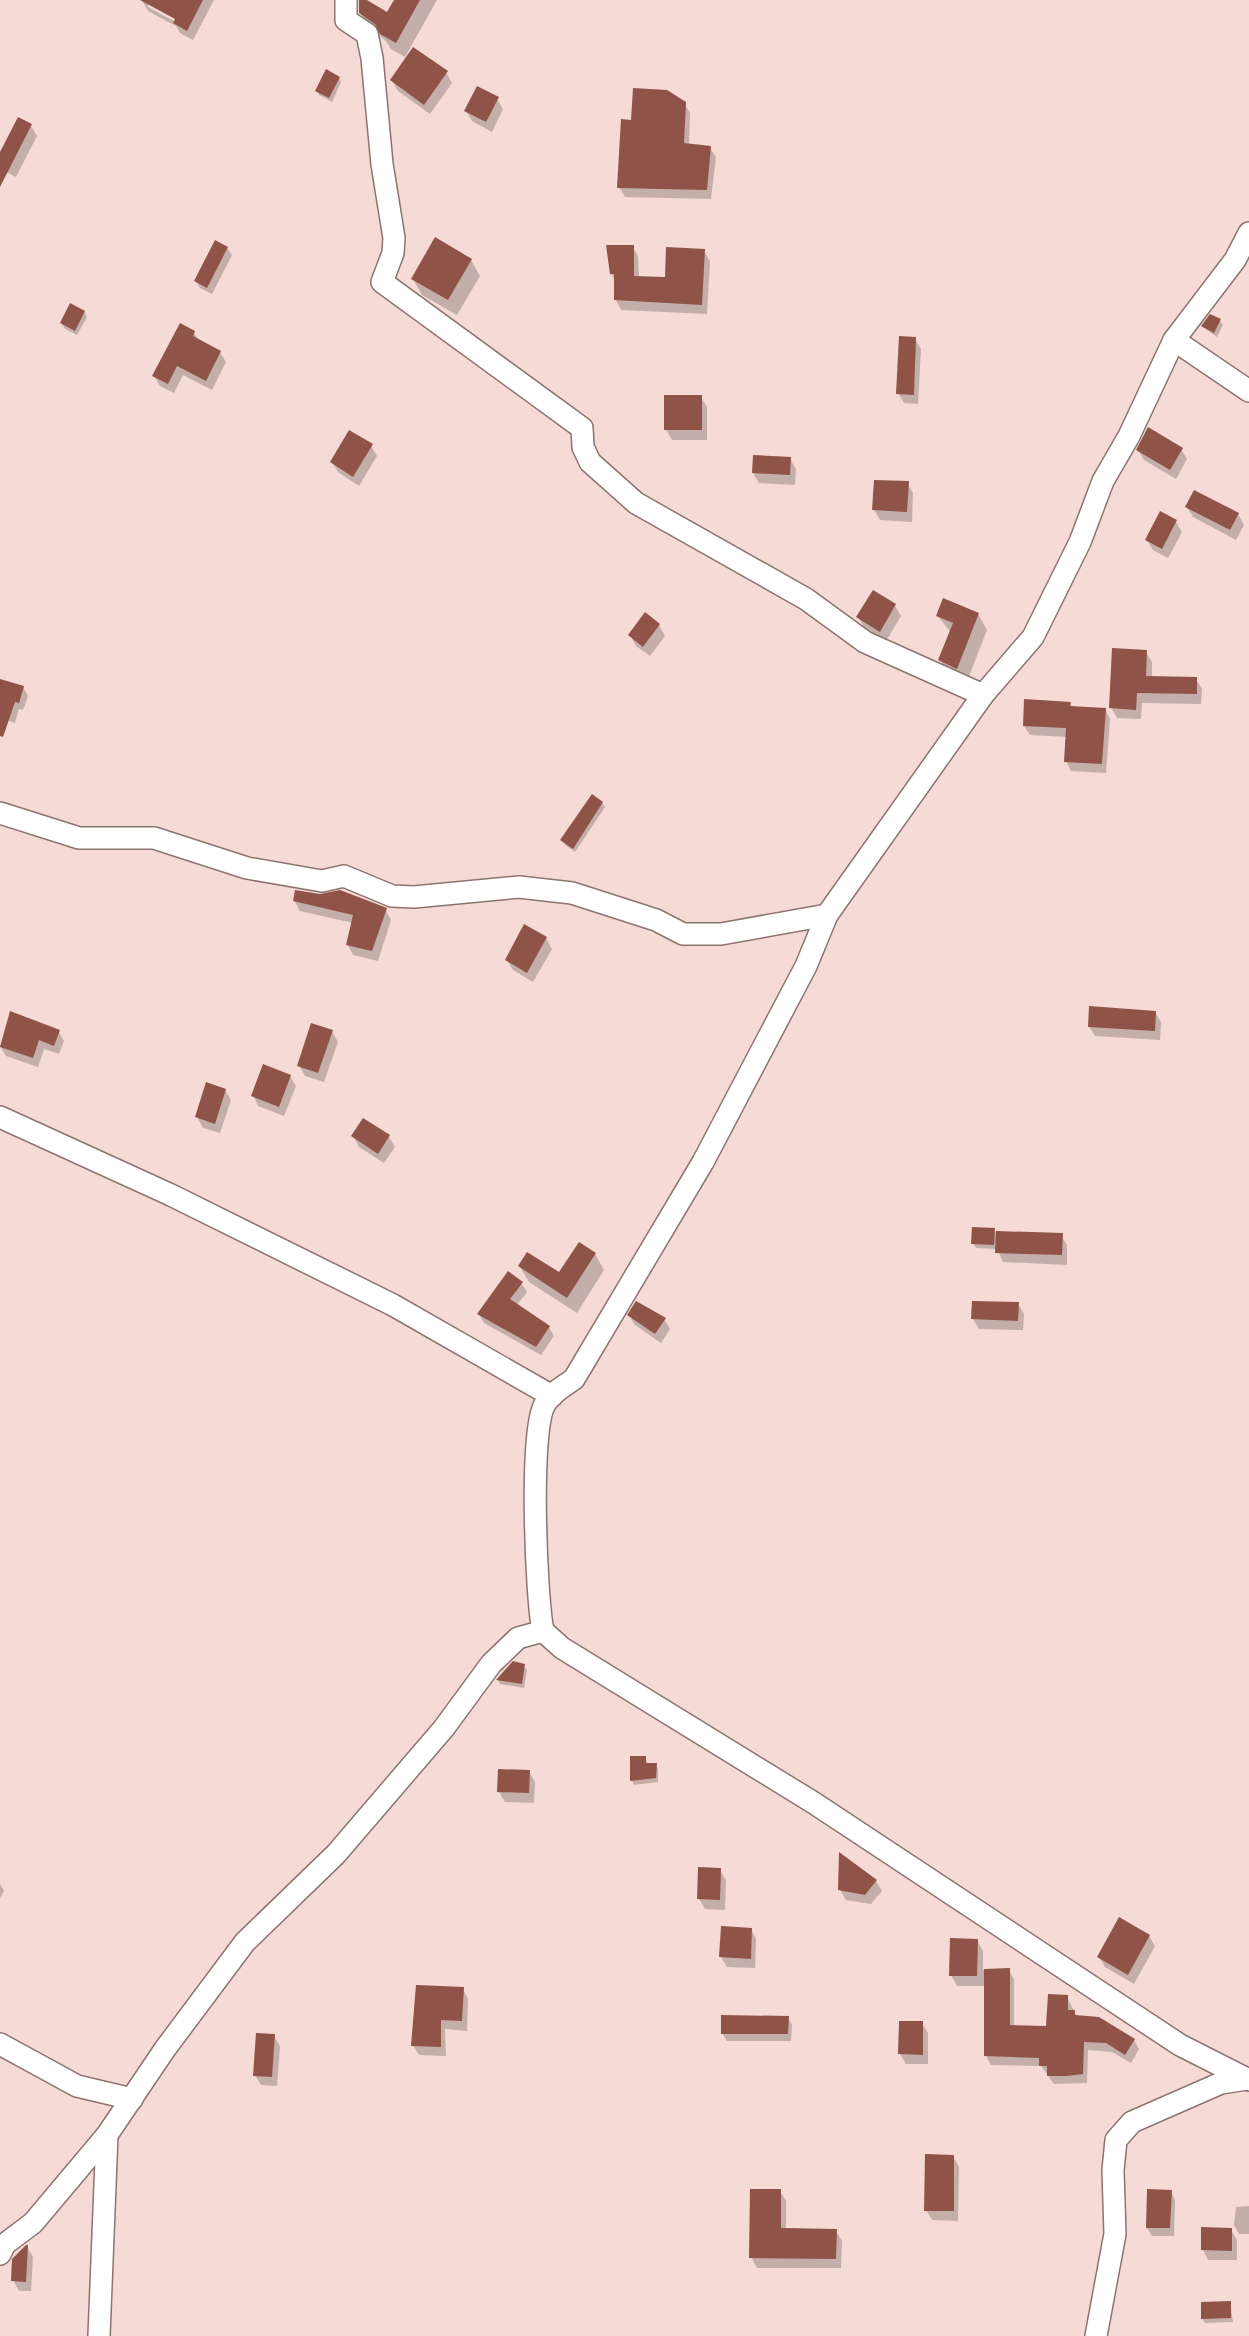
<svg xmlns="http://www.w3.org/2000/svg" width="1249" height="2336" font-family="Karla,sans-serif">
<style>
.shadow{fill:#0003;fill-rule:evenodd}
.building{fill:#8f5347}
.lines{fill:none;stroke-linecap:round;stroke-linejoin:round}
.minor-casing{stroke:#8c746f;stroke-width:24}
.minor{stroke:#fff;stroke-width:21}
</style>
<rect width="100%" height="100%" fill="#f5dad5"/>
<g class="shadow">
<path d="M 142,0 L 214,0 L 193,40 L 180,33 L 176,26 L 148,11 ZM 148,3 L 183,22 L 181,25 L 148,7 Z"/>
<path d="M 361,0 L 388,14 L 396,0 L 437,0 L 405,57 L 391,49 L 386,41 L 370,28 L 361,13 Z"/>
<path d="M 446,72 L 452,83 L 430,114 L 398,91 L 392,80 Z"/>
<path d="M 339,78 L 341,82 L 332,102 L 319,95 L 317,91 Z"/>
<path d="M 497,99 L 503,109 L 492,132 L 472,121 L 466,111 Z"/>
<path d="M 684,103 L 690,113 L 689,146 L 710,148 L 716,157 L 711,199 L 625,197 L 619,187 L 632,122 Z"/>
<path d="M 31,126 L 37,136 L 16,177 L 4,171 L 0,156 Z"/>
<path d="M 633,247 L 638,256 L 639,278 L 666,279 L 704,251 L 710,261 L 707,314 L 621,310 L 616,300 L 616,282 L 611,274 Z"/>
<path d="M 227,248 L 232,255 L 212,294 L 200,288 L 196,281 Z"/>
<path d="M 471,260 L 480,276 L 457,315 L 422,295 L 413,279 Z"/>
<path d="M 84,312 L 87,317 L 77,335 L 64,328 L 62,323 Z"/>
<path d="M 1220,321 L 1223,325 L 1217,337 L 1203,327 Z"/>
<path d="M 194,333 L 199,341 L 220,352 L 226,362 L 212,390 L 183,375 L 174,393 L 160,386 L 154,376 Z"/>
<path d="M 915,339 L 921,349 L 918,404 L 904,403 L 898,393 Z"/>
<path d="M 701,397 L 707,407 L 707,440 L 672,440 L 666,430 Z"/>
<path d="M 371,446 L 377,456 L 359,486 L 338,472 L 332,462 Z"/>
<path d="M 1181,449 L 1187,459 L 1176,479 L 1144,460 L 1138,450 Z"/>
<path d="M 790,459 L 796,469 L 795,485 L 759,483 L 753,473 Z"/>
<path d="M 907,483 L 913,493 L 912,522 L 880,520 L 874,510 Z"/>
<path d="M 1187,507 L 1238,514 L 1244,525 L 1236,540 L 1193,517 Z"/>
<path d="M 1176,522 L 1182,532 L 1168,558 L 1153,550 L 1147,540 Z"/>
<path d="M 873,592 L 895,606 L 901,616 L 886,641 L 864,627 L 858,617 Z"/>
<path d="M 978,614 L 987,630 L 966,684 L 949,676 L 940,660 L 951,633 L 938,616 Z"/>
<path d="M 645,615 L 659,625 L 665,636 L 650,656 L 636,646 L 630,635 Z"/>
<path d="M 1146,652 L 1152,662 L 1152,678 L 1196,679 L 1202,689 L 1201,704 L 1142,703 L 1141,719 L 1117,718 L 1111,707 Z"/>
<path d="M 0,680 L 23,687 L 28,696 L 23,710 L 19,709 L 15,723 L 0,718 Z"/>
<path d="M 1070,703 L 1073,708 L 1105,709 L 1110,719 L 1106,773 L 1071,771 L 1066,761 L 1067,737 L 1030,735 L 1024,726 Z"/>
<path d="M 602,803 L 605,807 L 575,852 L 565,845 L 562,840 Z"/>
<path d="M 294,900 L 385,909 L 391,920 L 378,961 L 353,955 L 348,945 L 353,923 L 300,911 Z"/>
<path d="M 546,938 L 552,949 L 533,982 L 513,970 L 507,960 Z"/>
<path d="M 1155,1012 L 1161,1022 L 1160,1040 L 1095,1036 L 1089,1026 Z"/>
<path d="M 58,1031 L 64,1041 L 59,1054 L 44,1049 L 38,1067 L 6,1056 L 0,1046 Z"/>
<path d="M 332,1031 L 338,1042 L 324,1082 L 305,1076 L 299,1065 Z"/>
<path d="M 290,1076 L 296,1086 L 284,1116 L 258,1106 L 253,1095 Z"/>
<path d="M 225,1090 L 231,1100 L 220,1133 L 203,1128 L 197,1117 Z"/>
<path d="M 353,1136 L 389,1137 L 395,1147 L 384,1163 L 359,1147 Z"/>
<path d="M 994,1230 L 996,1233 L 1061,1235 L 1067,1245 L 1067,1265 L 1003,1262 L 997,1249 L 976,1248 L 973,1243 Z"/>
<path d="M 595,1254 L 604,1270 L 577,1313 L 529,1282 L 520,1267 L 560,1275 Z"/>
<path d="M 521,1283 L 527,1292 L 517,1305 L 549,1327 L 554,1336 L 541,1355 L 484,1323 L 479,1314 Z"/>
<path d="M 1018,1304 L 1024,1314 L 1023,1330 L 979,1329 L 973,1319 Z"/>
<path d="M 629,1315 L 664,1319 L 670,1329 L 661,1343 L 635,1325 Z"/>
<path d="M 524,1666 L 527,1670 L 524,1688 L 500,1684 L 498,1680 Z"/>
<path d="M 645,1758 L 648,1764 L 656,1765 L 658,1769 L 658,1782 L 634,1785 L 632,1780 Z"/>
<path d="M 529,1772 L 535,1782 L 534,1803 L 505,1802 L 499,1792 Z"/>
<path d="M 720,1870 L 726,1880 L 725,1910 L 705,1909 L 699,1899 Z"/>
<path d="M 876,1881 L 882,1891 L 871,1904 L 846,1900 L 840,1890 Z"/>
<path d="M 0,1884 L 4,1891 L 0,1898 Z"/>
<path d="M 751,1929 L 756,1939 L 755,1968 L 727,1967 L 721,1957 Z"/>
<path d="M 1149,1936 L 1155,1946 L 1134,1984 L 1105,1967 L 1099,1957 Z"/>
<path d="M 977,1940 L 983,1951 L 983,1970 L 1009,1970 L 1014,1979 L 1014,2027 L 1048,2028 L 1067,1997 L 1077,2017 L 1134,2040 L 1139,2049 L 1131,2063 L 1112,2052 L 1088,2050 L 1087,2083 L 1054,2084 L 1041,2066 L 991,2065 L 986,2056 L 986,1986 L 957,1986 L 951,1975 Z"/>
<path d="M 463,1989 L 468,1999 L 467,2031 L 445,2029 L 446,2056 L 419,2055 L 413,2045 Z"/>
<path d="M 788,2018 L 792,2025 L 791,2041 L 727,2041 L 722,2033 Z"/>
<path d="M 922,2023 L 928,2033 L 928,2064 L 906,2064 L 900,2054 Z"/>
<path d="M 274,2036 L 280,2046 L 277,2086 L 261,2085 L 255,2075 Z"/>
<path d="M 953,2156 L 959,2167 L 958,2221 L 932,2220 L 926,2210 Z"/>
<path d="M 780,2191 L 786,2201 L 786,2228 L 836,2231 L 842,2241 L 841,2268 L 757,2268 L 751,2257 Z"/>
<path d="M 1171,2192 L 1175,2200 L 1174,2236 L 1152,2236 L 1147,2228 Z"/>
<path d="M 1249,2206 L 1249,2234 L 1239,2234 L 1234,2225 L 1236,2207 Z"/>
<path d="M 1231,2230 L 1237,2240 L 1237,2260 L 1208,2260 L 1203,2250 Z"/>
<path d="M 27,2247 L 33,2257 L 31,2291 L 19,2291 L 13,2280 Z"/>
<path d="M 1230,2303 L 1233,2322 L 1205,2323 L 1202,2318 Z"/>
</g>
<g class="building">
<path d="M 140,0 L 203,0 L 187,31 L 173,23 L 175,19 Z"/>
<path d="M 359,0 L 367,0 L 387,12 L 394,0 L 420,0 L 396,43 L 380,34 L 375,24 L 359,13 Z"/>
<path d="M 413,47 L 448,71 L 424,105 L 390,80 Z"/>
<path d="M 326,69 L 340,77 L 329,98 L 315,91 Z"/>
<path d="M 477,86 L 499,97 L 486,122 L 464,111 Z"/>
<path d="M 633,88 L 667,90 L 686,102 L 684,143 L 711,146 L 707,190 L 617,188 L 621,119 L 631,120 Z"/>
<path d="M 18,117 L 32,124 L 0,187 L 0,152 Z"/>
<path d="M 435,237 L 472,259 L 448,300 L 411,279 Z"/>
<path d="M 215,240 L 228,247 L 207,288 L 194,281 Z"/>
<path d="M 606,245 L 634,245 L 634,276 L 665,277 L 666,247 L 705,249 L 702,305 L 614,300 L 614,274 L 610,274 Z"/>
<path d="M 70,303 L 85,311 L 75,331 L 60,323 Z"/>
<path d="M 1210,314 L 1221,319 L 1214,333 L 1201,326 Z"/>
<path d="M 180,323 L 195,331 L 193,336 L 221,351 L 206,381 L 177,366 L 168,384 L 152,376 Z"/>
<path d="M 899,336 L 916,337 L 914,395 L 896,394 Z"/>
<rect x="664" y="395" width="38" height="35"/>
<path d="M 1148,427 L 1183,448 L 1170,470 L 1136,450 Z"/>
<path d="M 349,430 L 373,444 L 353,477 L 330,462 Z"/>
<path d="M 753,455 L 791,457 L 790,475 L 752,473 Z"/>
<path d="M 874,480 L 909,481 L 907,512 L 872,510 Z"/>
<path d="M 1194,490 L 1239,513 L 1230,530 L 1185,507 Z"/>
<path d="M 1160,511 L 1177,520 L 1162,549 L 1145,540 Z"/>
<path d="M 873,590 L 896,604 L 880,632 L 856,617 Z"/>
<path d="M 943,598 L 979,613 L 957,669 L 938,660 L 953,623 L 936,616 Z"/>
<path d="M 645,612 L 660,624 L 643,647 L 628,635 Z"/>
<path d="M 1112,648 L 1147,650 L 1146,676 L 1197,677 L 1197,694 L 1137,693 L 1136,710 L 1109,708 Z"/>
<path d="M 0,679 L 24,686 L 19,703 L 15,702 L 3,737 L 0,736 Z"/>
<path d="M 1024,699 L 1071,702 L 1070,706 L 1106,708 L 1102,764 L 1064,762 L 1066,728 L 1023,726 Z"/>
<path d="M 592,794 L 603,802 L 573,849 L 560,840 Z"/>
<path d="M 295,890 L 320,894 L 340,890 L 387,908 L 372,951 L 346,945 L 353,915 L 293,901 Z"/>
<path d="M 524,924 L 547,937 L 527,973 L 505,960 Z"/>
<path d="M 1089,1006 L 1156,1011 L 1155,1031 L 1088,1027 Z"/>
<path d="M 10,1011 L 60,1030 L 54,1046 L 39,1040 L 33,1058 L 0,1047 Z"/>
<path d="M 311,1023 L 333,1030 L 318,1073 L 297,1066 Z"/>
<path d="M 263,1064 L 291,1075 L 279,1107 L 251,1096 Z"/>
<path d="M 206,1082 L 226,1089 L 215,1124 L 195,1117 Z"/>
<path d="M 363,1118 L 390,1135 L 378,1154 L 351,1136 Z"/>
<path d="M 972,1227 L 995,1228 L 994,1245 L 971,1244 Z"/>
<path d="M 996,1231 L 1063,1233 L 1062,1255 L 995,1253 Z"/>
<path d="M 579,1242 L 596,1253 L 567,1298 L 518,1266 L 527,1252 L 559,1272 Z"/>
<path d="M 508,1271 L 523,1282 L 510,1299 L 550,1326 L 536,1347 L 477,1314 Z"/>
<path d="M 636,1301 L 666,1318 L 655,1334 L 627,1315 Z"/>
<path d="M 972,1301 L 1019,1302 L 1018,1321 L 971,1319 Z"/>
<path d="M 513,1661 L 525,1664 L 522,1684 L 496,1680 Z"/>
<path d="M 630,1756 L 646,1756 L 646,1763 L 657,1763 L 656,1778 L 630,1781 Z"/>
<path d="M 498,1769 L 530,1770 L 529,1793 L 497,1792 Z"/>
<path d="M 839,1852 L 877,1880 L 865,1895 L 838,1890 Z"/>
<path d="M 698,1867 L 721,1868 L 720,1900 L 697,1899 Z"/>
<path d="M 1119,1917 L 1150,1935 L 1128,1975 L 1097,1957 Z"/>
<path d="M 721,1926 L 752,1928 L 751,1959 L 719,1957 Z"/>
<path d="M 950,1938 L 978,1939 L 977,1976 L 949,1976 Z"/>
<path d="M 1010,1968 L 1010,2025 L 1046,2026 L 1048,1994 L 1068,1995 L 1068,2010 L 1075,2010 L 1075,2015 L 1099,2017 L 1135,2039 L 1125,2055 L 1106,2043 L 1084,2042 L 1083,2074 L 1066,2076 L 1047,2076 L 1047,2066 L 1039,2066 L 1039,2058 L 984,2056 L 984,1969 Z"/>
<path d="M 416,1985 L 464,1987 L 462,2021 L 441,2020 L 441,2047 L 411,2046 Z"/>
<path d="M 721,2015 L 789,2016 L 788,2034 L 721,2034 Z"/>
<path d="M 899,2021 L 923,2021 L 923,2055 L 898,2054 Z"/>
<path d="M 256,2033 L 275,2034 L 272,2077 L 253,2076 Z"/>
<path d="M 925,2154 L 954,2155 L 954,2211 L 924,2211 Z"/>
<path d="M 750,2189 L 781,2189 L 781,2228 L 837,2229 L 836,2259 L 749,2258 Z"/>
<path d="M 1147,2189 L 1172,2190 L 1170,2228 L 1146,2228 Z"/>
<path d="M 1201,2227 L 1232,2228 L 1232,2251 L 1201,2250 Z"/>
<path d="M 26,2245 L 28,2245 L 26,2282 L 11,2281 L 12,2259 Z"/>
<path d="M 1231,2301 L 1231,2318 L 1201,2319 L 1201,2302 Z"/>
</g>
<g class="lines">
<defs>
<g id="minor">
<path d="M 346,0 L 346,20 L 367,34 L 372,58 L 382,164 L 394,238 L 393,253 L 382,282 L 582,428 L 583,447 L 590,462 L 636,503 L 806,599 L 865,642 L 983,695"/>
<path d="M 1174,340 L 1249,391"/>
<path d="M 0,813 L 79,838 L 154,838 L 247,868 L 322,881 L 344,876 L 392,896 L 414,897 L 519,887 L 572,893 L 656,920 L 683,934 L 721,934 L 827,915"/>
<path d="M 0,1117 L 171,1195 L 393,1305 L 552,1396"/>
<path d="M 543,1631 L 562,1648 L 814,1803 L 1180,2045 L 1249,2080"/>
<path d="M 0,2044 L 77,2086 L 132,2099"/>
<path d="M 0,2254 L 5,2244 L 33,2223 L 107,2135 L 165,2049 L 245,1942 L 336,1854 L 444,1728 L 491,1664 L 518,1638 L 543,1631 C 536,1597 529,1429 545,1404 C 551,1393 564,1386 574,1379 L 703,1162 L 806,966 L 827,915 L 983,695 L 1033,637 L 1080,542 L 1103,481 L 1129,436 L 1174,340 L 1235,260 L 1249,233"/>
<path d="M 99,2336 L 107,2135"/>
<path d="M 1096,2336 L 1115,2234 L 1113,2170 L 1116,2140 L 1132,2122 L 1221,2083 L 1247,2079"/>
</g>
</defs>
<use href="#minor" class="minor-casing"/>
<use href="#minor" class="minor"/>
</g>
</svg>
